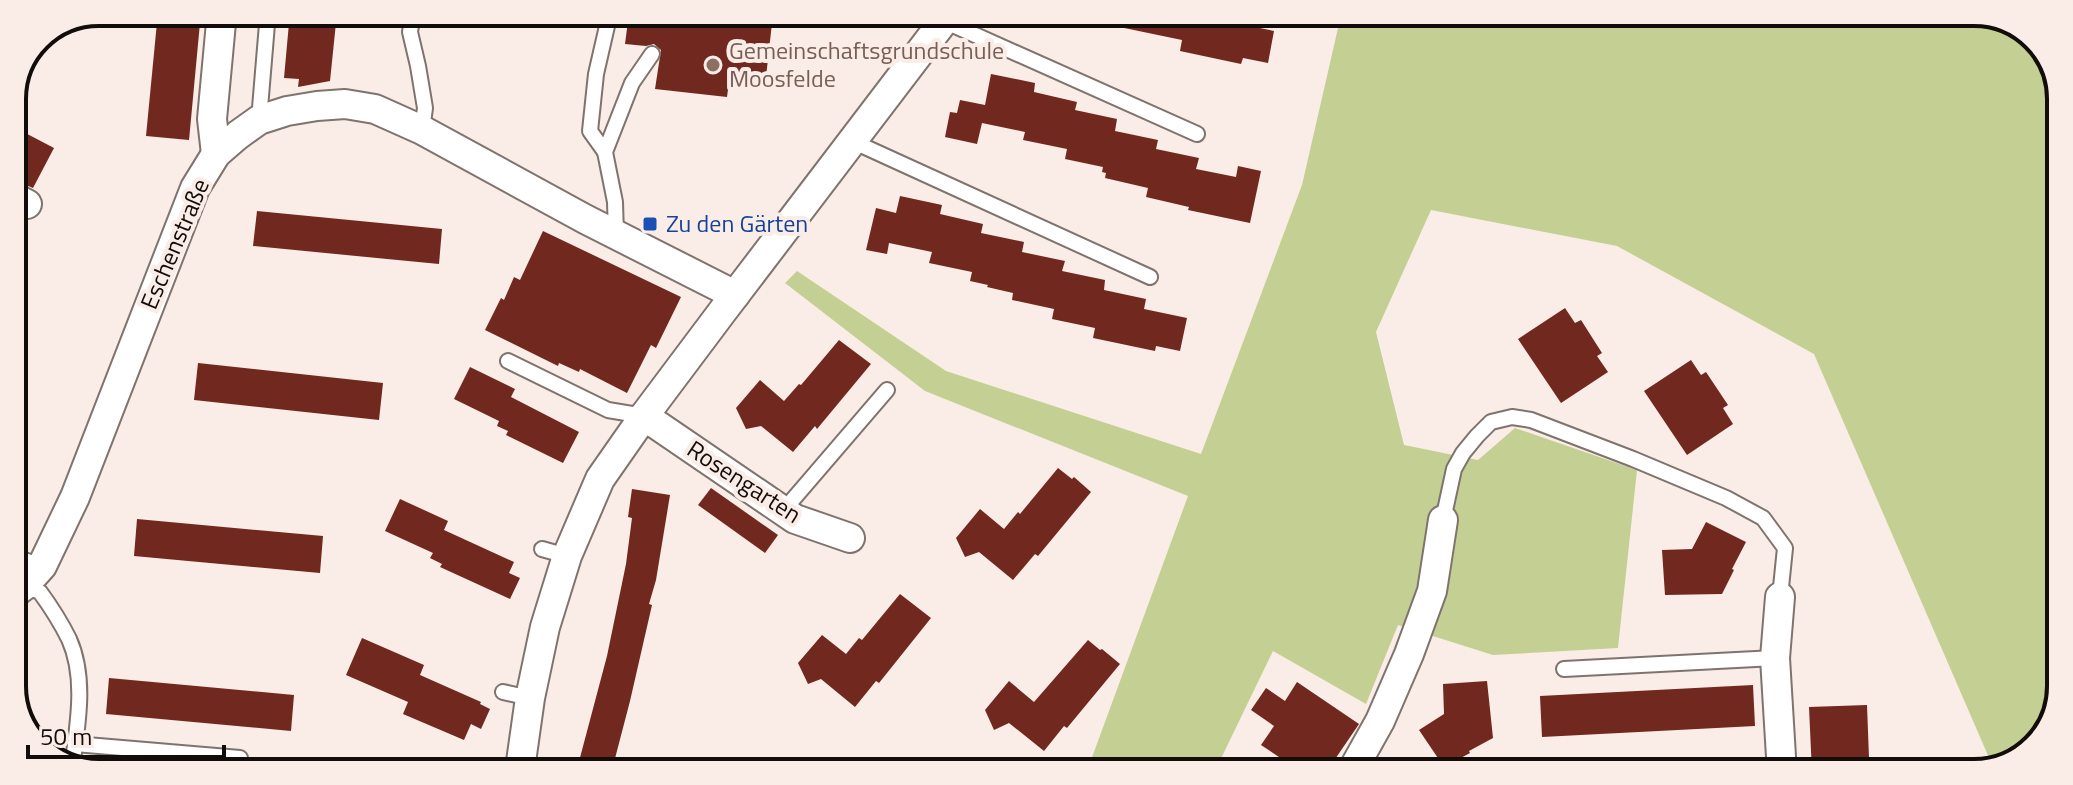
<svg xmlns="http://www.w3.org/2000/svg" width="2073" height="785" font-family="'Titillium Web',sans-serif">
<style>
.green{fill:#c4d093}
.building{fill:#70281f}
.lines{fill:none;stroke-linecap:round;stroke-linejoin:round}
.lane-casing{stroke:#7f736e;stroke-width:18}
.street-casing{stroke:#7f736e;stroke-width:32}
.lane{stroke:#fff;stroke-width:14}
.street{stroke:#fff;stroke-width:28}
.education-dot{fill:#8d6e63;stroke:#faece6;stroke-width:3}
.transit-dot{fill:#1a4fb4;stroke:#faece6;stroke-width:3}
.labels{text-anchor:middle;stroke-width:8;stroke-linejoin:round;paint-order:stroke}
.education-label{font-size:24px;fill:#785e54;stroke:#faece6;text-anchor:start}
.transit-label{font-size:24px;fill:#164399;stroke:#faece6;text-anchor:start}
.street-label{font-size:24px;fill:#120d0b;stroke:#faece6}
.rim{fill:none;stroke:#120d0b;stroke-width:4}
</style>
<rect width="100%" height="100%" fill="#faece6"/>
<path class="green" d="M 1341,15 L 2002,17 L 2043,47 L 2061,93 L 2056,714 L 2023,758 L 1993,767 L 1814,354 L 1617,246 L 1431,210 L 1376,332 L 1404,445 L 1478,460 L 1515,428 L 1637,470 L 1618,648 L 1493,655 L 1398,625 L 1366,704 L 1273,651 L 1215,771 L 1087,771 L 1188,496 L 925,391 L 785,283 L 797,271 L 946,371 L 1201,454 L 1302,185 Z"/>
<g class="building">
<path d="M 158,12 L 201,12 L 189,140 L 146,136 Z"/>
<path d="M 290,12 L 337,13 L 330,81 L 298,87 L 299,79 L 284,78 Z"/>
<path d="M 629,13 L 773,14 L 765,86 L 729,82 L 727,97 L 655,89 L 661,50 L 654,44 L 646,46 L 625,44 Z"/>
<path d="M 1106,15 L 1232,15 L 1231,22 L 1274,31 L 1268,63 L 1243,58 L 1241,64 L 1180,51 L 1182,40 L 1105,24 Z"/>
<path d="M 991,74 L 1035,83 L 1034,92 L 1077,102 L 1075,110 L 1117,119 L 1115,131 L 1158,140 L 1156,149 L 1199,158 L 1196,169 L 1236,177 L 1238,166 L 1261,171 L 1250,223 L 1188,210 L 1189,207 L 1146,197 L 1148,188 L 1105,178 L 1106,173 L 1102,172 L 1103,167 L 1065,159 L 1067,149 L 1023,140 L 1025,132 L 982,123 L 977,144 L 945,137 L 950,112 L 957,113 L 960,100 L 985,105 Z"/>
<path d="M 12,126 L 54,148 L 33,188 L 12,179 Z"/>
<path d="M 900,196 L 942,205 L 940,214 L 983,224 L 981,233 L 1024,242 L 1022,252 L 1065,261 L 1062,271 L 1105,280 L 1104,290 L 1146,299 L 1144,309 L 1187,318 L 1180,351 L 1156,346 L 1155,351 L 1093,338 L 1095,328 L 1052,319 L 1054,309 L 1012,300 L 1013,293 L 987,287 L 988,285 L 970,281 L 972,272 L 929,263 L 932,252 L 889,243 L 887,254 L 866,250 L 876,208 L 896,213 Z"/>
<path d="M 257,211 L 442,229 L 439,264 L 253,246 Z"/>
<path d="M 543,231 L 681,297 L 656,348 L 651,345 L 627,393 L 580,369 L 579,372 L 559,363 L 558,366 L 485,330 L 501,298 L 504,300 L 514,277 L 520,280 Z"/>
<path d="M 1565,308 L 1575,323 L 1581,320 L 1602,353 L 1597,356 L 1608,372 L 1561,403 L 1518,339 Z"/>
<path d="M 839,340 L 871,364 L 817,429 L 815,426 L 793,452 L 761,426 L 746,429 L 736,408 L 760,380 L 784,401 L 799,384 L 801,385 Z"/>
<path d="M 1691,360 L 1701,375 L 1706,372 L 1728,405 L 1723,408 L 1733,424 L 1687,455 L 1644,391 Z"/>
<path d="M 198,363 L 383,383 L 379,420 L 194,400 Z"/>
<path d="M 470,367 L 515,389 L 511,397 L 579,432 L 563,463 L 506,435 L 508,431 L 497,426 L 499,421 L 454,399 Z"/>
<path d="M 1058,468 L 1072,479 L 1074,477 L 1091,492 L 1038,556 L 1035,554 L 1013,580 L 979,552 L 965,557 L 956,538 L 980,509 L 1004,529 L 1018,512 L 1020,514 Z"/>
<path d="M 711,488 L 778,535 L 765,553 L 698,505 Z"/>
<path d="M 632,489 L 670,495 L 656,580 L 649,604 L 652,605 L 630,701 L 612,770 L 577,769 L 607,656 L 626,564 L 632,518 L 628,517 Z"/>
<path d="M 400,499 L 448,521 L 444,530 L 514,562 L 509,573 L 520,578 L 510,599 L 440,567 L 442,564 L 430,558 L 433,553 L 385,531 Z"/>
<path d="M 137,519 L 323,536 L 320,573 L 134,556 Z"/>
<path d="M 1706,522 L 1746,542 L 1732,569 L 1734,570 L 1722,594 L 1665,595 L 1662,550 L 1692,549 Z"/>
<path d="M 900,594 L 931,618 L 879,683 L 876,681 L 855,707 L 821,679 L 808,684 L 798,663 L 822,635 L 846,654 L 859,638 L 862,640 Z"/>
<path d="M 362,638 L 424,665 L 420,675 L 481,702 L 480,704 L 490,709 L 481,729 L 471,724 L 464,740 L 403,714 L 408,702 L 346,675 Z"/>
<path d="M 1088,640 L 1100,650 L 1102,649 L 1120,664 L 1067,728 L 1064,726 L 1044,751 L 1009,723 L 994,730 L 985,710 L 1009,681 L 1034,702 Z"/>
<path d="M 109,678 L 294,695 L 291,731 L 106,714 Z"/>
<path d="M 1487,681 L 1493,738 L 1469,751 L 1470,753 L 1444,767 L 1419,730 L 1444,714 L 1443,684 Z"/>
<path d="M 1297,682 L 1359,724 L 1327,771 L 1300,771 L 1261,745 L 1274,726 L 1251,710 L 1266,688 L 1285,701 Z"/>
<path d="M 1753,685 L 1755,726 L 1542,737 L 1540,696 Z"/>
<path d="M 1867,705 L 1869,758 L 1848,759 L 1848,773 L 1812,773 L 1809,707 Z"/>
</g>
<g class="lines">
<defs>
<g id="lane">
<path d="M 413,13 L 410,32 L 418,66 L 425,108 L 422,130"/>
<path d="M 944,21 L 1197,134"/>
<path d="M 259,120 L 268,12"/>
<path d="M 852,141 L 1150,277"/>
<path d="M 605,152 L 590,131 L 596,74 L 610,13"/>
<path d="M 616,235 L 615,202 L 605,152 L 632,83 L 652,54"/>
<path d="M 508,361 L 608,410 L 644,416"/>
<path d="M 783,511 L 887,390"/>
<path d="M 1443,520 L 1454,469 L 1463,453 L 1477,436 L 1491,422 L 1512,417 L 1531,420 L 1633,459 L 1726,498 L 1763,518 L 1785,548 L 1780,597"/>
<path d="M 542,549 L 567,556"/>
<path d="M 12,556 L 42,566"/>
<path d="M 24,586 L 40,592 C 51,607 61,623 69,639 C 87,679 77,727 72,768"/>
<path d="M 1564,669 L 1775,658"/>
<path d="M 503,692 L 530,698"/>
<path d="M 75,744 L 240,758"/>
</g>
<g id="street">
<path d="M 216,154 L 212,119 L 222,12"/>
<path d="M 12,196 L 27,204"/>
<path d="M 644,416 L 795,519 L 850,538"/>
<path d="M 12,595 L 24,586 L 42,566 L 75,497 L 195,188 L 216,154 L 238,135 L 259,120 L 287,111 L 317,106 L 345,104 L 375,109 L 422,130 L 585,219 L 735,295"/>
<path d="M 1780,597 L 1775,658 L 1782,773"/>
<path d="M 520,769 L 530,698 L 545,627 L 567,556 L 600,479 L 644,416 L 722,312 L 949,14"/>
<path d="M 1352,771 L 1380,721 L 1409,654 L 1432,591 L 1443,520"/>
</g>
</defs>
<use href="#lane" class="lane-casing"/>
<use href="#street" class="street-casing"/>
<use href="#lane" class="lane"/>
<use href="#street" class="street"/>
</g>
<circle class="education-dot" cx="713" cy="65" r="8"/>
<rect class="transit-dot" x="642" y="216" width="16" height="16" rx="4"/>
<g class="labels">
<g class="education-label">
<text x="729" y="59">Gemeinschaftsgrundschule<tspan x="729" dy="28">Moosfelde</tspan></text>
</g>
<g class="transit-label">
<text x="666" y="232">Zu den Gärten</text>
</g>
<g class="street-label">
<text transform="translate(175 244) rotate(-67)" y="8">Eschenstraße</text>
<text transform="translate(744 482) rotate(33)" y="8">Rosengarten</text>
</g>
</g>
<path d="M0 0H2073V785H0ZM99 26H1974A73 73 0 0 1 2047 99V686A73 73 0 0 1 1974 759H99A73 73 0 0 1 26 686V99A73 73 0 0 1 99 26Z" fill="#faece6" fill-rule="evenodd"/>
<path class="rim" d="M99 26H1974A73 73 0 0 1 2047 99V686A73 73 0 0 1 1974 759H99A73 73 0 0 1 26 686V99A73 73 0 0 1 99 26Z"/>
<path d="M28 745v12h196v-12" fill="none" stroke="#120d0b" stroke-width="4"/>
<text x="40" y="745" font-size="24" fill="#120d0b" stroke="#faece6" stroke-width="6" paint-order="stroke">50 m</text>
</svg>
